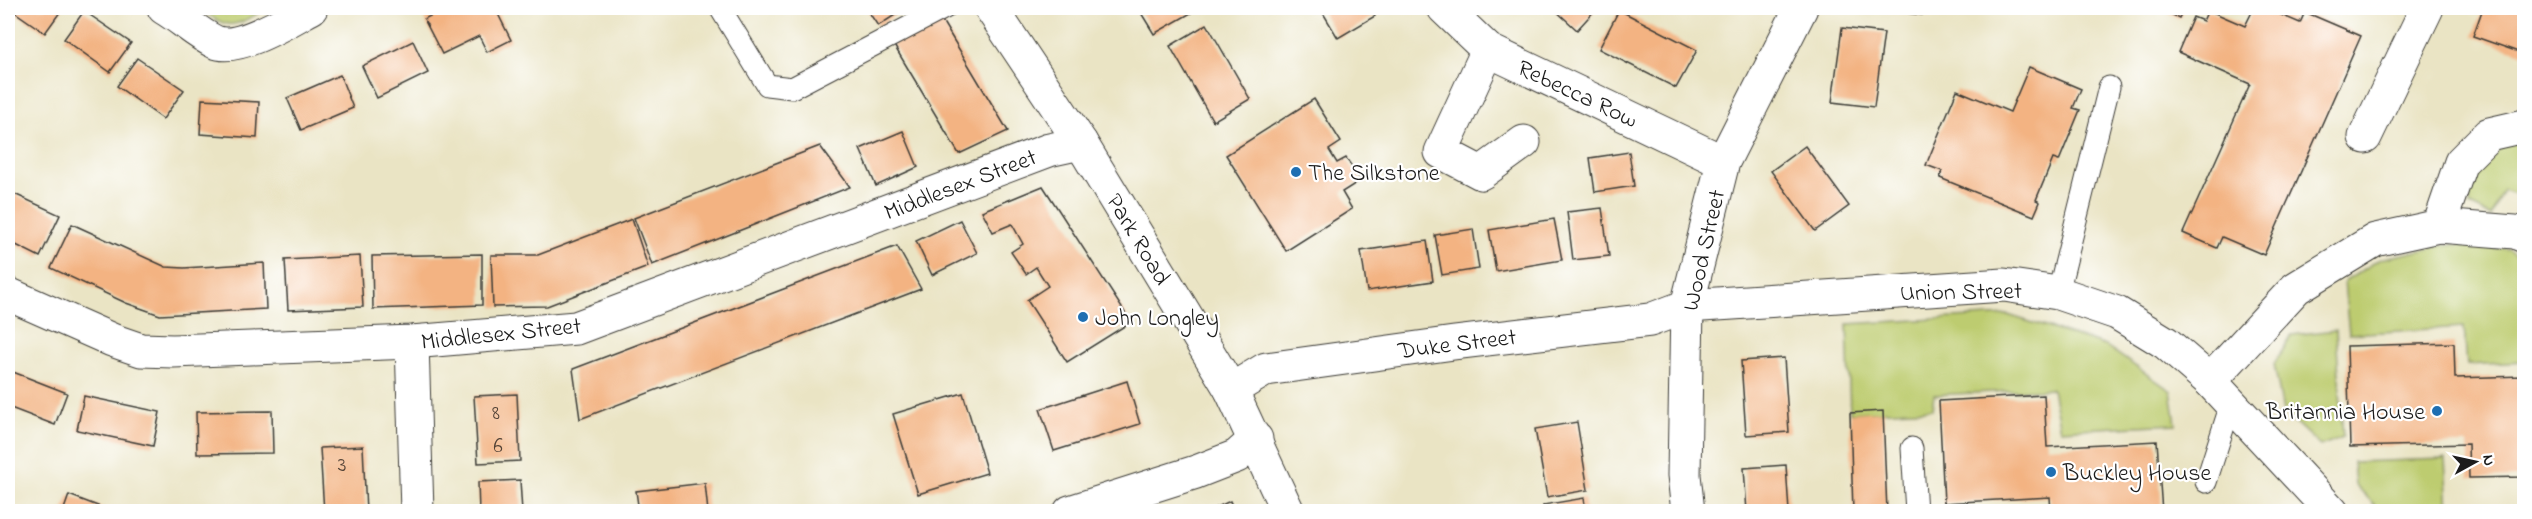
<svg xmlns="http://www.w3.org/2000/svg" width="2532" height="519" font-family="'Indie Flower',sans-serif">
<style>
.green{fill:#bdcc6f;stroke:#6c7446;stroke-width:1.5}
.building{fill:#f3b382}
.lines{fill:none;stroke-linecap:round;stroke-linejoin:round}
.service-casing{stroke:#3b3a35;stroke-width:23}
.minor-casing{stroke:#3b3a35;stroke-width:35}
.trunk-casing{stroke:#3b3a35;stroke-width:35}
.service{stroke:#fff;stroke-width:21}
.minor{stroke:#fff;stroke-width:33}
.trunk{stroke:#fff;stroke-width:33}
.poi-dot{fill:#1f6fb2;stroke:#fff;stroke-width:2}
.labels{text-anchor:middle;stroke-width:4.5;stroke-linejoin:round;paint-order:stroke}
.number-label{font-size:21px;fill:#524236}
.street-label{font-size:24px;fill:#1c1c1c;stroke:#fff}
.poi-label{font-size:24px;fill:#1c1c1c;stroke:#fff;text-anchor:start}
</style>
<rect width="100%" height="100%" fill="#fff"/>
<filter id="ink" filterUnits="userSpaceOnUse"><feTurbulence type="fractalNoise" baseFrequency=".0167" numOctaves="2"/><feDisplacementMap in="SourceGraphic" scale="12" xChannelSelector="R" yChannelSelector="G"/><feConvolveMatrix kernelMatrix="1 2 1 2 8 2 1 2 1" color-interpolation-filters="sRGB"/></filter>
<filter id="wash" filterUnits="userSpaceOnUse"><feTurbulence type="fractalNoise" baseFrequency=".008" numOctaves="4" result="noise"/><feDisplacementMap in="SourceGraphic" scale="24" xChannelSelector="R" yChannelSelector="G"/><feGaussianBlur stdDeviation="1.35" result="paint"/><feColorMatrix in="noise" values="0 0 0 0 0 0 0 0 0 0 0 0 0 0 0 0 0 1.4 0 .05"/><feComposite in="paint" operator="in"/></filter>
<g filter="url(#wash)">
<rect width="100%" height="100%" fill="#eae4c4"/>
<g class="green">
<path d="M 198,8 L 268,8 C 233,27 232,32 198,8 Z"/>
<path d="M 2524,136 L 2524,197 L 2503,190 L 2491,216 L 2470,206 L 2471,182 L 2501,147 Z"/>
<path d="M 2450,244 L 2508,249 L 2524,261 L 2524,362 L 2467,365 L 2464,327 L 2349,334 L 2344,282 L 2380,259 Z"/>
<path d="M 2008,315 L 2106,346 L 2171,391 L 2176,424 L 2060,430 L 2052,389 L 1934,395 L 1932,409 L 1850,413 L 1847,324 Z"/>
<path d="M 2336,330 L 2343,437 L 2320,446 L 2283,411 L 2274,364 L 2292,335 Z"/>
<path d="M 2445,459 L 2448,511 L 2380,511 L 2355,484 L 2353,462 Z"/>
</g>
<g id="blocks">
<g class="building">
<path d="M 9,8 L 63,8 L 45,33 Z"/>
<path d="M 446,8 L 495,8 L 511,40 L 487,52 L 479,36 L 442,54 L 424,19 Z"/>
<path d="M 866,8 L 906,8 L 878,26 Z"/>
<path d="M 1138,8 L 1188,8 L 1191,13 L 1154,34 Z"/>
<path d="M 1320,8 L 1370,8 L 1375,16 L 1338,38 Z"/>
<path d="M 1553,8 L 1597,8 L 1577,30 Z"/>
<path d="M 1880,8 L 1923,8 L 1922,15 L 1880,10 Z"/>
<path d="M 2158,8 L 2184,8 L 2179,18 Z"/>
<path d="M 2254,8 L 2265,8 L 2300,23 L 2305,12 L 2361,36 L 2264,255 L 2222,237 L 2217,248 L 2183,233 L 2250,84 L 2178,52 L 2193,17 L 2203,21 L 2208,10 L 2245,26 Z"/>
<path d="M 2483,8 L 2524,8 L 2524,54 L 2473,36 Z"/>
<path d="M 1619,10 L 1697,50 L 1676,88 L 1599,49 Z"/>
<path d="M 84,11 L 131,43 L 110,72 L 64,39 Z"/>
<path d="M 941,19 L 1008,131 L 959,154 L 892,42 Z"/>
<path d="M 1207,24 L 1250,99 L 1213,121 L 1170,46 Z"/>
<path d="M 1842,28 L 1884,33 L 1874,107 L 1832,102 Z"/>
<path d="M 413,41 L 428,73 L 377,98 L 362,66 Z"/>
<path d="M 137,58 L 184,90 L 163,119 L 117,86 Z"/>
<path d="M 2029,67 L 2081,89 L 2073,108 L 2080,110 L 2059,161 L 2053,159 L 2036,200 L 2040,202 L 2034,216 L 1940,178 L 1942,171 L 1926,165 L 1957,90 L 2010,112 Z"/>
<path d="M 340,75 L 353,108 L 301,130 L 287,98 Z"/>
<path d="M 202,99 L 259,102 L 257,138 L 200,134 Z"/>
<path d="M 1314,99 L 1341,142 L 1329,150 L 1337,163 L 1346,158 L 1361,180 L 1342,192 L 1352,209 L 1286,251 L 1226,155 Z"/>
<path d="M 903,131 L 918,167 L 876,186 L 860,149 Z"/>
<path d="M 820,146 L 850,187 L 652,265 L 634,218 Z"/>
<path d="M 1805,146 L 1849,206 L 1815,231 L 1771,171 Z"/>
<path d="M 1629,152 L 1634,186 L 1595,192 L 1590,158 Z"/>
<path d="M 1043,186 L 1131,322 L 1067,362 L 1027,300 L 1048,286 L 1036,267 L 1026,274 L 1011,252 L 1023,244 L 1012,224 L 993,232 L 982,211 Z"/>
<path d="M 8,191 L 60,215 L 40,257 L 8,241 Z"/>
<path d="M 1602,208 L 1609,256 L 1573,260 L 1567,212 Z"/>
<path d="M 632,219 L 648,267 L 547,306 L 493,307 L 491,255 L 538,255 Z"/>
<path d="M 1554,219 L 1562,260 L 1496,271 L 1489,230 Z"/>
<path d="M 960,220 L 977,253 L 932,275 L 916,241 Z"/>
<path d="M 72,224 L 166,267 L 184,268 L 264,263 L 266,309 L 160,315 L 126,303 L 51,268 Z"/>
<path d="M 1473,229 L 1479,269 L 1442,275 L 1435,235 Z"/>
<path d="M 1427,241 L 1433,281 L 1367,291 L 1361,251 Z"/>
<path d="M 897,246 L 921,289 L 580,419 L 573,369 Z"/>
<path d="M 482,254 L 482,305 L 373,309 L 372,256 Z"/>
<path d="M 360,256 L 363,307 L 288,310 L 285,260 Z"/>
<path d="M 2454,343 L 2455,378 L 2524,376 L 2524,477 L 2469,478 L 2468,444 L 2350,447 L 2347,346 Z"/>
<path d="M 1784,358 L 1789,432 L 1746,435 L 1741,361 Z"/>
<path d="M 8,370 L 67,393 L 55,425 L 8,407 Z"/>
<path d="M 1127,381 L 1140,424 L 1054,451 L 1040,409 Z"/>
<path d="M 963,393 L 987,473 L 918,494 L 893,414 Z"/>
<path d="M 517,394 L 520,461 L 478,463 L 474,396 Z"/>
<path d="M 2044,395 L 2047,447 L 2157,441 L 2162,512 L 2051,512 L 2050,497 L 1944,503 L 1939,401 Z"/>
<path d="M 84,396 L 160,412 L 153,446 L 77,430 Z"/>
<path d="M 272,411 L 273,453 L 197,454 L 196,412 Z"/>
<path d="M 1883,411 L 1887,512 L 1853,512 L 1850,413 Z"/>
<path d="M 1577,422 L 1588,490 L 1547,497 L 1535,429 Z"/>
<path d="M 363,446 L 366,512 L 324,512 L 320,448 Z"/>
<path d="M 1786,465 L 1789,512 L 1747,512 L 1744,468 Z"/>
<path d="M 520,480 L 522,512 L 479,512 L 478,482 Z"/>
<path d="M 705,483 L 708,512 L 639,512 L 636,491 Z"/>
<path d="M 69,495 L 111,511 L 111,512 L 63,512 Z"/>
<path d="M 1584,498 L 1586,512 L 1544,512 L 1543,505 Z"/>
<path d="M 1230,501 L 1235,512 L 1207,512 Z"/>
</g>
</g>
</g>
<g filter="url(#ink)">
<use href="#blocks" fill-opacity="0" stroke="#3b3a35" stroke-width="1.5"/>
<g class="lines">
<defs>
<g id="service">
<path d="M 720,8 L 767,85 L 792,88 L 945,8"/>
<path d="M 2058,293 L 2109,87"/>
<path d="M 1912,448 L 1916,512"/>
<path d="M 2206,482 L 2231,404"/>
</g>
<g id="minor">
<path d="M 164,8 C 181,18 198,34 215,42 C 239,52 290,19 311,8"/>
<path d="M 1444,8 L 1488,50 L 1723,162"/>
<path d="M 1488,50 L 1441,152 L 1481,173 L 1524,142"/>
<path d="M 2365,137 L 2427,8"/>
<path d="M 2439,226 L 2461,162 L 2489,134 L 2524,126"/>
<path d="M 8,294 L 112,340 L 141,350 L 173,351 L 412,342 L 576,328 L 1049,150 L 1081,143"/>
<path d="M 412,342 L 417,512"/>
<path d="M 2210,381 L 2296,288 L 2375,240 L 2439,226 L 2515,232 L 2524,236"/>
<path d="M 1231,390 L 1266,369 L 1454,343 L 1650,320 L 1687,306 L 2004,285 L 2058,293 L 2117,313 L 2166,343 L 2210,381 L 2332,512"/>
<path d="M 1070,512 L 1196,472 L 1237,456 L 1256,439"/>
<path d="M 1688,512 L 1684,475 L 1687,306 L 1723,162 L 1801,8"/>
</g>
<path id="trunk" d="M 991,8 L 1081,143 L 1231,390 L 1288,512"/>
</defs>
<use href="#service" class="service-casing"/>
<use href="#minor" class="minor-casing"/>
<use href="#trunk" class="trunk-casing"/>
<use href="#service" class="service"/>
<use href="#minor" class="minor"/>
<use href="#trunk" class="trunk"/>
</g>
</g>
<g class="poi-dot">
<circle cx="1296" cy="172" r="6"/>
<circle cx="1083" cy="317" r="6"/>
<circle cx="2437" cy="411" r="6"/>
<circle cx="2051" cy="472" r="6"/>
</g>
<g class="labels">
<g class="number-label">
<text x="496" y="419">8</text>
<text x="498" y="452">6</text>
<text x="342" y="471">3</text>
</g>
<g class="street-label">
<text transform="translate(1578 93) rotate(25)" y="8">Rebecca Row</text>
<text transform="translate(960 184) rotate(-21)" y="8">Middlesex Street</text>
<text transform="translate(1139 239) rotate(59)" y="8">Park Road</text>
<text transform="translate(1703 250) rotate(-77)" y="8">Wood Street</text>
<text transform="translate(1961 291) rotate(-1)" y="8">Union Street</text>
<text transform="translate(501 333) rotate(-6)" y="8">Middlesex Street</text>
<text transform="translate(1457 343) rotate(-7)" y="8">Duke Street</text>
</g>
<g class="poi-label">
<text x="1308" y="180">The Silkstone</text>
<text x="1095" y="325">John Longley</text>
<text x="2425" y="419" text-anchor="end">Britannia House</text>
<text x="2063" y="480">Buckley House</text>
</g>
</g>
<rect width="2532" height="519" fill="none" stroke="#fff" stroke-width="30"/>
<g transform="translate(2475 462) rotate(82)" stroke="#ffffff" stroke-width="4.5" paint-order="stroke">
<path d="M0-4.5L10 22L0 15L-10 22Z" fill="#1c1c1c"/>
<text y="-9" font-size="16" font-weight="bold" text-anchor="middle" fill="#1c1c1c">N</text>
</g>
</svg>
